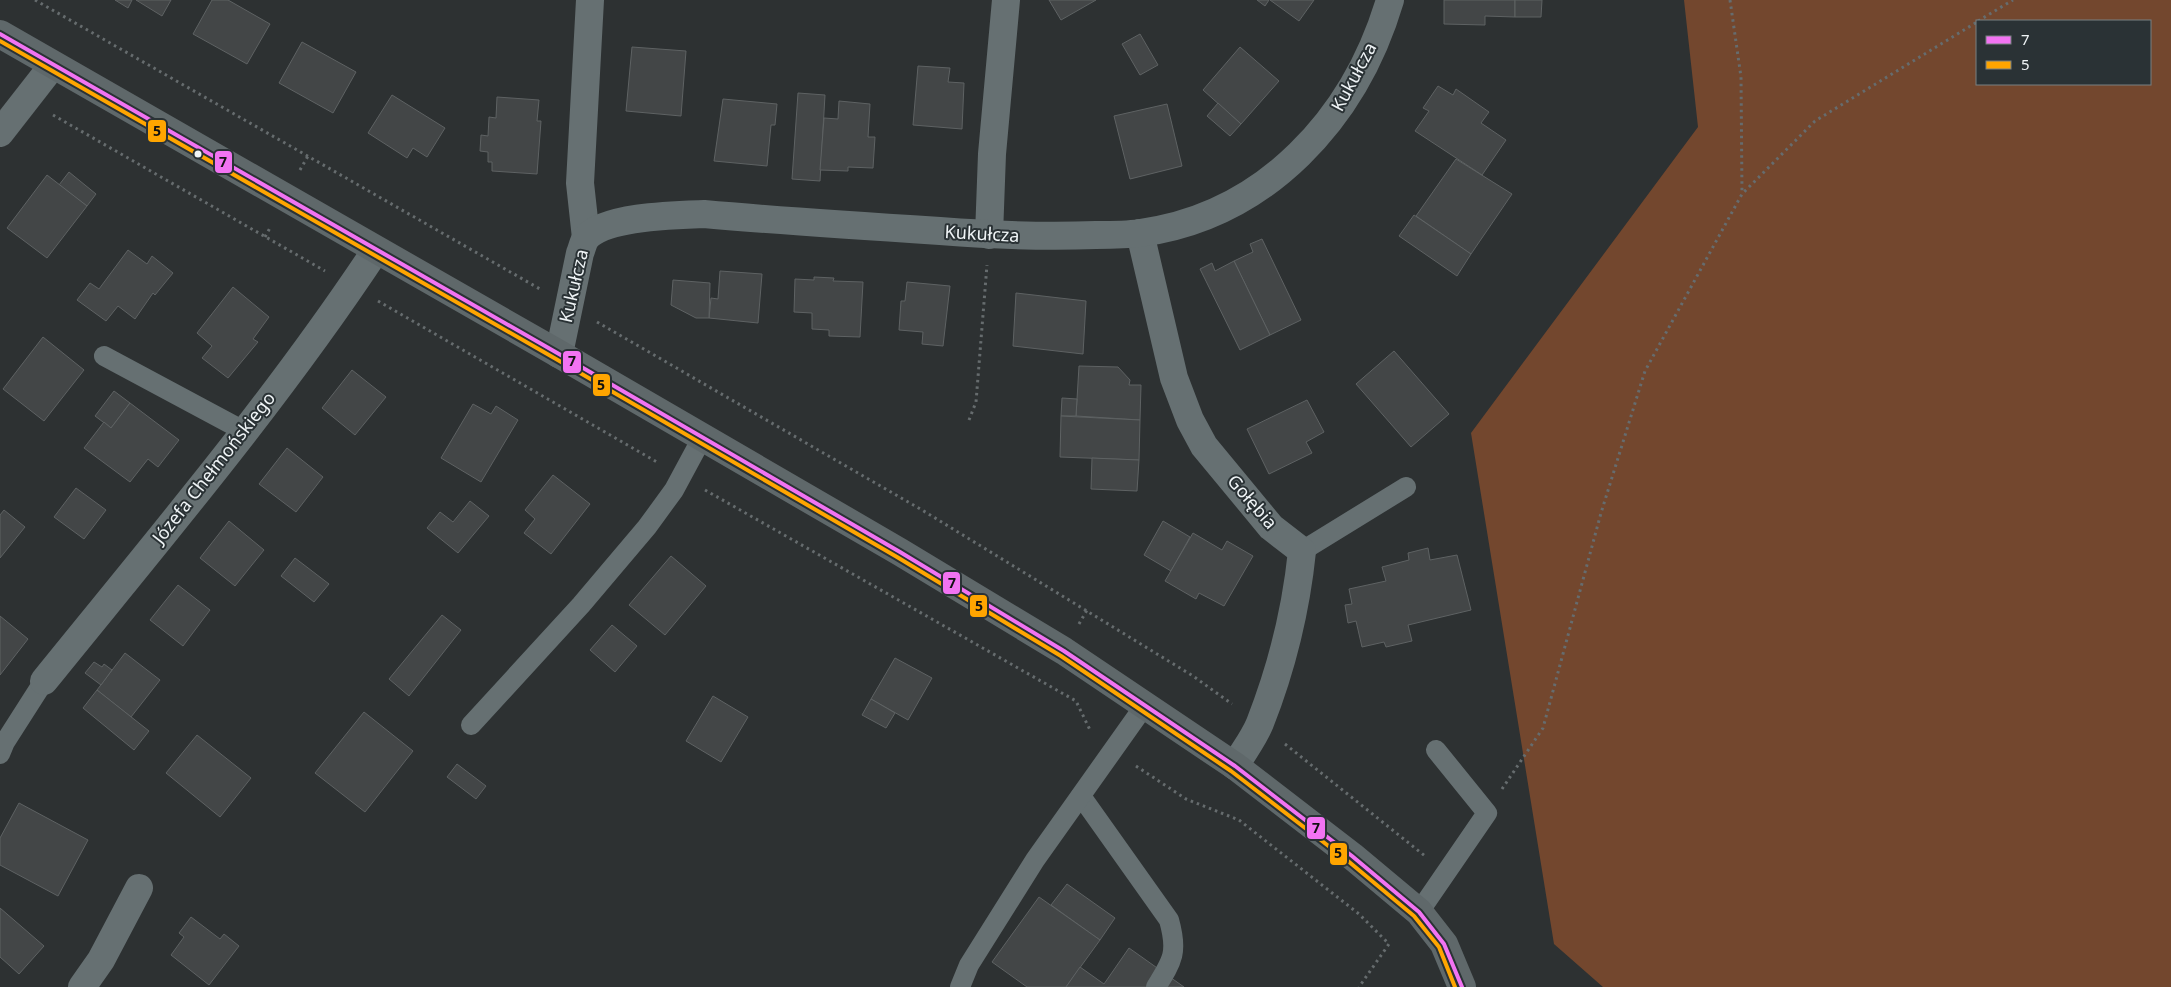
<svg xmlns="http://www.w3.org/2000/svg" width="2171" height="987" font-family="'Noto Sans',sans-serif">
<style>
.forest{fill:#73472e;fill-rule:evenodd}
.building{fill:#434647;stroke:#5e6263}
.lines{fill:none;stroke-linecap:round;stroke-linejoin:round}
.path{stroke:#666c6e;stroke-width:3;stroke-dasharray:2.5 4;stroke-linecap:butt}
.lane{stroke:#667072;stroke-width:20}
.street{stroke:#667072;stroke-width:28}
.secondary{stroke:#5f686a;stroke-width:28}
.bus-1-casing{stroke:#2a3235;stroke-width:8}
.bus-2-casing{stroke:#2a3235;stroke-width:8}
.bus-1{stroke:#f273f2;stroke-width:4}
.bus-2{stroke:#ffa500;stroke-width:4}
.bus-dot{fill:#eff4f6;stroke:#2a3235;stroke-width:2}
.labels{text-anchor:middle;stroke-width:4;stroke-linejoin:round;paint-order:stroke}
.street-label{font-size:18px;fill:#eff4f6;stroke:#2a3235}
.line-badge{stroke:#2a3235;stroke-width:2}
.pale-badge-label{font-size:14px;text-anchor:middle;font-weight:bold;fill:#111}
</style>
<rect width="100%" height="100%" fill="#2d3132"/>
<path class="forest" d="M 1684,0 L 2171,0 L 2171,987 L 1603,987 L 1554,944 L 1471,433 L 1698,127 ZM 1977,21 L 2150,21 L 2150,84 L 1977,84 Z"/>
<g class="building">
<path d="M 115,0 L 132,0 L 128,8 Z"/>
<path d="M 136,0 L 171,0 L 162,16 Z"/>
<path d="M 212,0 L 228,0 L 270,24 L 247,64 L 193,34 Z"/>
<path d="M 1049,0 L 1096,0 L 1061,20 Z"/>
<path d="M 1257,0 L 1269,0 L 1265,6 Z"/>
<path d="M 1270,0 L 1314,0 L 1299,21 Z"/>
<path d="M 1444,0 L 1515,0 L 1515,17 L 1485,16 L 1485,25 L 1444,24 Z"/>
<path d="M 1515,0 L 1542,0 L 1541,17 L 1515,17 Z"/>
<path d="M 1140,34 L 1158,65 L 1140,75 L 1122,44 Z"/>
<path d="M 302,42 L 356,72 L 333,113 L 279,83 Z"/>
<path d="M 632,47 L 686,51 L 681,116 L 626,111 Z"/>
<path d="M 1240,47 L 1279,81 L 1241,124 L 1203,90 Z"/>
<path d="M 918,66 L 950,68 L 948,82 L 964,83 L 962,129 L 913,125 Z"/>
<path d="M 1438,86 L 1453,95 L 1456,89 L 1489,112 L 1481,123 L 1506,140 L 1482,175 L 1415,131 L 1429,111 L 1423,108 Z"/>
<path d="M 798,93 L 825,95 L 820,181 L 792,179 Z"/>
<path d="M 392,95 L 445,128 L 427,157 L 413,148 L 407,158 L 368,133 Z"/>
<path d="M 497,97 L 539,100 L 537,121 L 541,121 L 537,174 L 492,171 L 492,162 L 488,162 L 488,152 L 480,151 L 481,135 L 488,136 L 489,117 L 496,118 Z"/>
<path d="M 723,99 L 777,104 L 775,125 L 771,125 L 767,166 L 714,161 Z"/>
<path d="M 839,101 L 870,104 L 868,137 L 875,137 L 873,168 L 848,167 L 848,171 L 820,170 L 824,118 L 838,119 Z"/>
<path d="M 1218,103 L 1241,124 L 1230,136 L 1207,116 Z"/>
<path d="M 1167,104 L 1182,166 L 1130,179 L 1114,116 Z"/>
<path d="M 1456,159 L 1512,194 L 1471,254 L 1416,216 Z"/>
<path d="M 69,172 L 96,194 L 87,206 L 59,185 Z"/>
<path d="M 47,175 L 87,206 L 47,258 L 7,228 Z"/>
<path d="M 1414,215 L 1471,254 L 1457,276 L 1399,236 Z"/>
<path d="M 1262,239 L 1301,320 L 1270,335 L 1234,261 L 1253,252 L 1250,244 Z"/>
<path d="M 128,250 L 147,264 L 152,256 L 173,273 L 155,295 L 153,293 L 135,319 L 118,306 L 106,321 L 77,300 L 90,283 L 99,289 Z"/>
<path d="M 1234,261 L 1270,335 L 1240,350 L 1200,269 L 1212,263 L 1215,271 Z"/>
<path d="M 720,271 L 762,274 L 758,323 L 709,318 L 711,298 L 718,299 Z"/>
<path d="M 814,277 L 834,278 L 833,281 L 863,282 L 860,337 L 829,336 L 829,330 L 812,329 L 812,313 L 794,312 L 795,279 L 814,280 Z"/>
<path d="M 673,280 L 710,283 L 709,318 L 696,318 L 671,305 Z"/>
<path d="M 907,282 L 950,286 L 943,346 L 922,344 L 923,332 L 899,330 L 901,301 L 905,301 Z"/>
<path d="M 233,287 L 269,317 L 253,339 L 258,342 L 228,378 L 202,358 L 212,346 L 197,333 Z"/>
<path d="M 1016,293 L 1086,301 L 1083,354 L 1013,346 Z"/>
<path d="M 43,337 L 84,370 L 44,421 L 3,389 Z"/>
<path d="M 1394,351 L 1449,414 L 1411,447 L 1356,384 Z"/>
<path d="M 1079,366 L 1118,367 L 1130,380 L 1129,385 L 1141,385 L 1140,420 L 1076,416 Z"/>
<path d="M 352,370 L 386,397 L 355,435 L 322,408 Z"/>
<path d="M 114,391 L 130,403 L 111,428 L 95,416 Z"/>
<path d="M 1062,398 L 1077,399 L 1076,416 L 1061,416 Z"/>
<path d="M 1307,400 L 1324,432 L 1306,442 L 1312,453 L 1269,474 L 1247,429 Z"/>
<path d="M 130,403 L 179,440 L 158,467 L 148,459 L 130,482 L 84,448 L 104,422 L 111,428 Z"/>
<path d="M 473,404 L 491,414 L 496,406 L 518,420 L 481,482 L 441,458 Z"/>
<path d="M 1061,416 L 1140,420 L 1139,460 L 1060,457 Z"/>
<path d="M 287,448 L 323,477 L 296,512 L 259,484 Z"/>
<path d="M 1092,458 L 1139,460 L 1137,491 L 1091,489 Z"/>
<path d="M 553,475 L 590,504 L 551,554 L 524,533 L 535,519 L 525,510 Z"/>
<path d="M 76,488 L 106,510 L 84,539 L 54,517 Z"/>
<path d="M 470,501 L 489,516 L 458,553 L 427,528 L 440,512 L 453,522 Z"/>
<path d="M 4,510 L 25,527 L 0,558 L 0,515 Z"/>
<path d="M 229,521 L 264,550 L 235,586 L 200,558 Z"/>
<path d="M 1163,521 L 1190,537 L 1171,571 L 1144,555 Z"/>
<path d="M 1193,533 L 1222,550 L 1227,541 L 1253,556 L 1224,606 L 1199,593 L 1196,599 L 1165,581 Z"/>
<path d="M 1428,548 L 1430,560 L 1457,555 L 1471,610 L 1408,625 L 1412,641 L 1386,647 L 1384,642 L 1362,647 L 1356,621 L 1348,623 L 1345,605 L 1352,604 L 1349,589 L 1386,581 L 1382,567 L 1409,560 L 1408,553 Z"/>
<path d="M 671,556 L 706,586 L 665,635 L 629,605 Z"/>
<path d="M 295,558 L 329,584 L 314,602 L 281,576 Z"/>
<path d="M 178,585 L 210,610 L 183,646 L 150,620 Z"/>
<path d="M 442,615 L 461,630 L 409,696 L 389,679 Z"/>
<path d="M 0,616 L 28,639 L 0,675 Z"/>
<path d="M 612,625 L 637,646 L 615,672 L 590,650 Z"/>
<path d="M 125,653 L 160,680 L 131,717 L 97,690 Z"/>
<path d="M 895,658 L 932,678 L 908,720 L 871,699 Z"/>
<path d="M 94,662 L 102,667 L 104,664 L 112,670 L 101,685 L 85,673 Z"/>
<path d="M 97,690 L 149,731 L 134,750 L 83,708 Z"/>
<path d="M 713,696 L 748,717 L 721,762 L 686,741 Z"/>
<path d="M 871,699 L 895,713 L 886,728 L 862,715 Z"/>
<path d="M 364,712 L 413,751 L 365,812 L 315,773 Z"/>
<path d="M 197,735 L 251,778 L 220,817 L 166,773 Z"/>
<path d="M 457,764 L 486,786 L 476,799 L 447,777 Z"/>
<path d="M 19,803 L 88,840 L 58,896 L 0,865 L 0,838 Z"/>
<path d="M 1067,884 L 1115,918 L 1100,940 L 1051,905 Z"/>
<path d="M 1039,897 L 1100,940 L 1066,987 L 1027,987 L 992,962 Z"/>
<path d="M 0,908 L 44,946 L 19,974 L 0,957 Z"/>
<path d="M 191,917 L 220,939 L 224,934 L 239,946 L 209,985 L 171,955 L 184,937 L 179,933 Z"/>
<path d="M 1129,948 L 1184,987 L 1066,987 L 1080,967 L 1104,984 Z"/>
</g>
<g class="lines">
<g class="path">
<path d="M 35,0 L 540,289"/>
<path d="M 1730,0 L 1741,77 L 1742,193"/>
<path d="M 1978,21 L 2013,0"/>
<path d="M 53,115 L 325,271"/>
<path d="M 300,170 L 308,156"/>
<path d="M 265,237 L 271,226"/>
<path d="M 378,301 L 657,462"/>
<path d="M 597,322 L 922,510 L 1193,676 L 1232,704"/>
<path d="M 969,420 L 976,402 L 987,265"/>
<path d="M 705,490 L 1076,701 L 1091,732"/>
<path d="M 1079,624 L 1087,610"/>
<path d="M 1285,744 L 1425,856"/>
<path d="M 1136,766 L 1186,799 L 1239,820 L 1359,914 L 1389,944 L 1359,987"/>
<path d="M 1502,789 L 1543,728 L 1601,513 L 1645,371 L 1742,194 L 1815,121 L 1977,22"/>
</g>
<g class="lane">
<path d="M 104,356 L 244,431"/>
<path d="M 1302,551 L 1406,487"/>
<path d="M 471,725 L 581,605 L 647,527 L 674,490 L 702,438"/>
<path d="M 0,754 L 5,742 L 44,681"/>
<path d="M 1081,796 L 1169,920 C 1178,952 1173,960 1156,987"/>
<path d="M 1419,912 L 1487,813 L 1436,750"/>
<path d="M 960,987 L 969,965 L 1035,860 L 1145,705"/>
</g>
<g class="street">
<path d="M 0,133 L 53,65"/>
<path d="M 1140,233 L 1174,378 L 1190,420 L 1204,446 L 1271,527 L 1302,551 C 1296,610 1282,667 1260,723 C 1254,738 1243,752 1235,766"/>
<path d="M 989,235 L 992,154 L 1006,0"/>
<path d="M 586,238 L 580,183 L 590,0"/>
<path d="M 559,354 L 580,253 C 582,249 583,242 586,238 C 605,216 676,215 704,214 C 782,221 861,226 940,231 C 992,235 1044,237 1096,235 C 1111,235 1126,235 1140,233 C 1266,216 1355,118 1390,0"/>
<path d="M 44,681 C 158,540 276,401 376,250"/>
<path d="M 82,987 L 101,960 L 139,888"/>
</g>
<path class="secondary" d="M 0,34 L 559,354 L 900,552 L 1064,651 L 1235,766 L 1352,856 L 1419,912 L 1444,944 L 1462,987"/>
<defs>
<path id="bus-1" d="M 0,34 L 559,354 L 900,552 L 1064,651 L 1235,766 L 1352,856 L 1419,912 L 1444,944 L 1462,987"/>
<path id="bus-2" d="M 0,41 L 556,359 L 897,557 L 1061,656 L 1231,771 L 1348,861 L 1414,916 L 1439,947 L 1455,987"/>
</defs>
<use href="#bus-1" class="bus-1-casing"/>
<use href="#bus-2" class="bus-2-casing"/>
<use href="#bus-1" class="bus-1"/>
<use href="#bus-2" class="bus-2"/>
</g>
<circle class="bus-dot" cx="198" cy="154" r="4.5"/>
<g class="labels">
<g class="street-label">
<text transform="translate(1354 77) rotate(-62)" y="6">Kukułcza</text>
<text transform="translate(982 234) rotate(3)" y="6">Kukułcza</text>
<text transform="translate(574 286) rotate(-77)" y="6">Kukułcza</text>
<text transform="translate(214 468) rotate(-52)" y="6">Józefa Chełmońskiego</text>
<text transform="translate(1252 502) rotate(49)" y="6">Gołębia</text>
</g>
</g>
<g class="line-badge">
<rect x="147" y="119" width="20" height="24" rx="5" fill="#ffa500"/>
<rect x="214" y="150" width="19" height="24" rx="5" fill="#f273f2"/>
<rect x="562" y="350" width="20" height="24" rx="5" fill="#f273f2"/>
<rect x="592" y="373" width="19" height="24" rx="5" fill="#ffa500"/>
<rect x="942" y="571" width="19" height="24" rx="5" fill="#f273f2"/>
<rect x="969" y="594" width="19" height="24" rx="5" fill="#ffa500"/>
<rect x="1306" y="816" width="20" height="24" rx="5" fill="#f273f2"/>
<rect x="1329" y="842" width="19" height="24" rx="5" fill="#ffa500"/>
</g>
<g class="pale-badge-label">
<text x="157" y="136">5</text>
<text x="223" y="167">7</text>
<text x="572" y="366">7</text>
<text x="601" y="390">5</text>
<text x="952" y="588">7</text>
<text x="979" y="611">5</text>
<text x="1316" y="833">7</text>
<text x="1338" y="858">5</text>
</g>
<rect x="1976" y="20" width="175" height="65" fill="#2a3235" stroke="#798082"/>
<rect x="1986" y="36" width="25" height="8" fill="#f273f2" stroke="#798082"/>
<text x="2021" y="45" font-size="15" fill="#eff4f6">7</text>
<rect x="1986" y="61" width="25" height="8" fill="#ffa500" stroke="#798082"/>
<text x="2021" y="70" font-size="15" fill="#eff4f6">5</text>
</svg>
